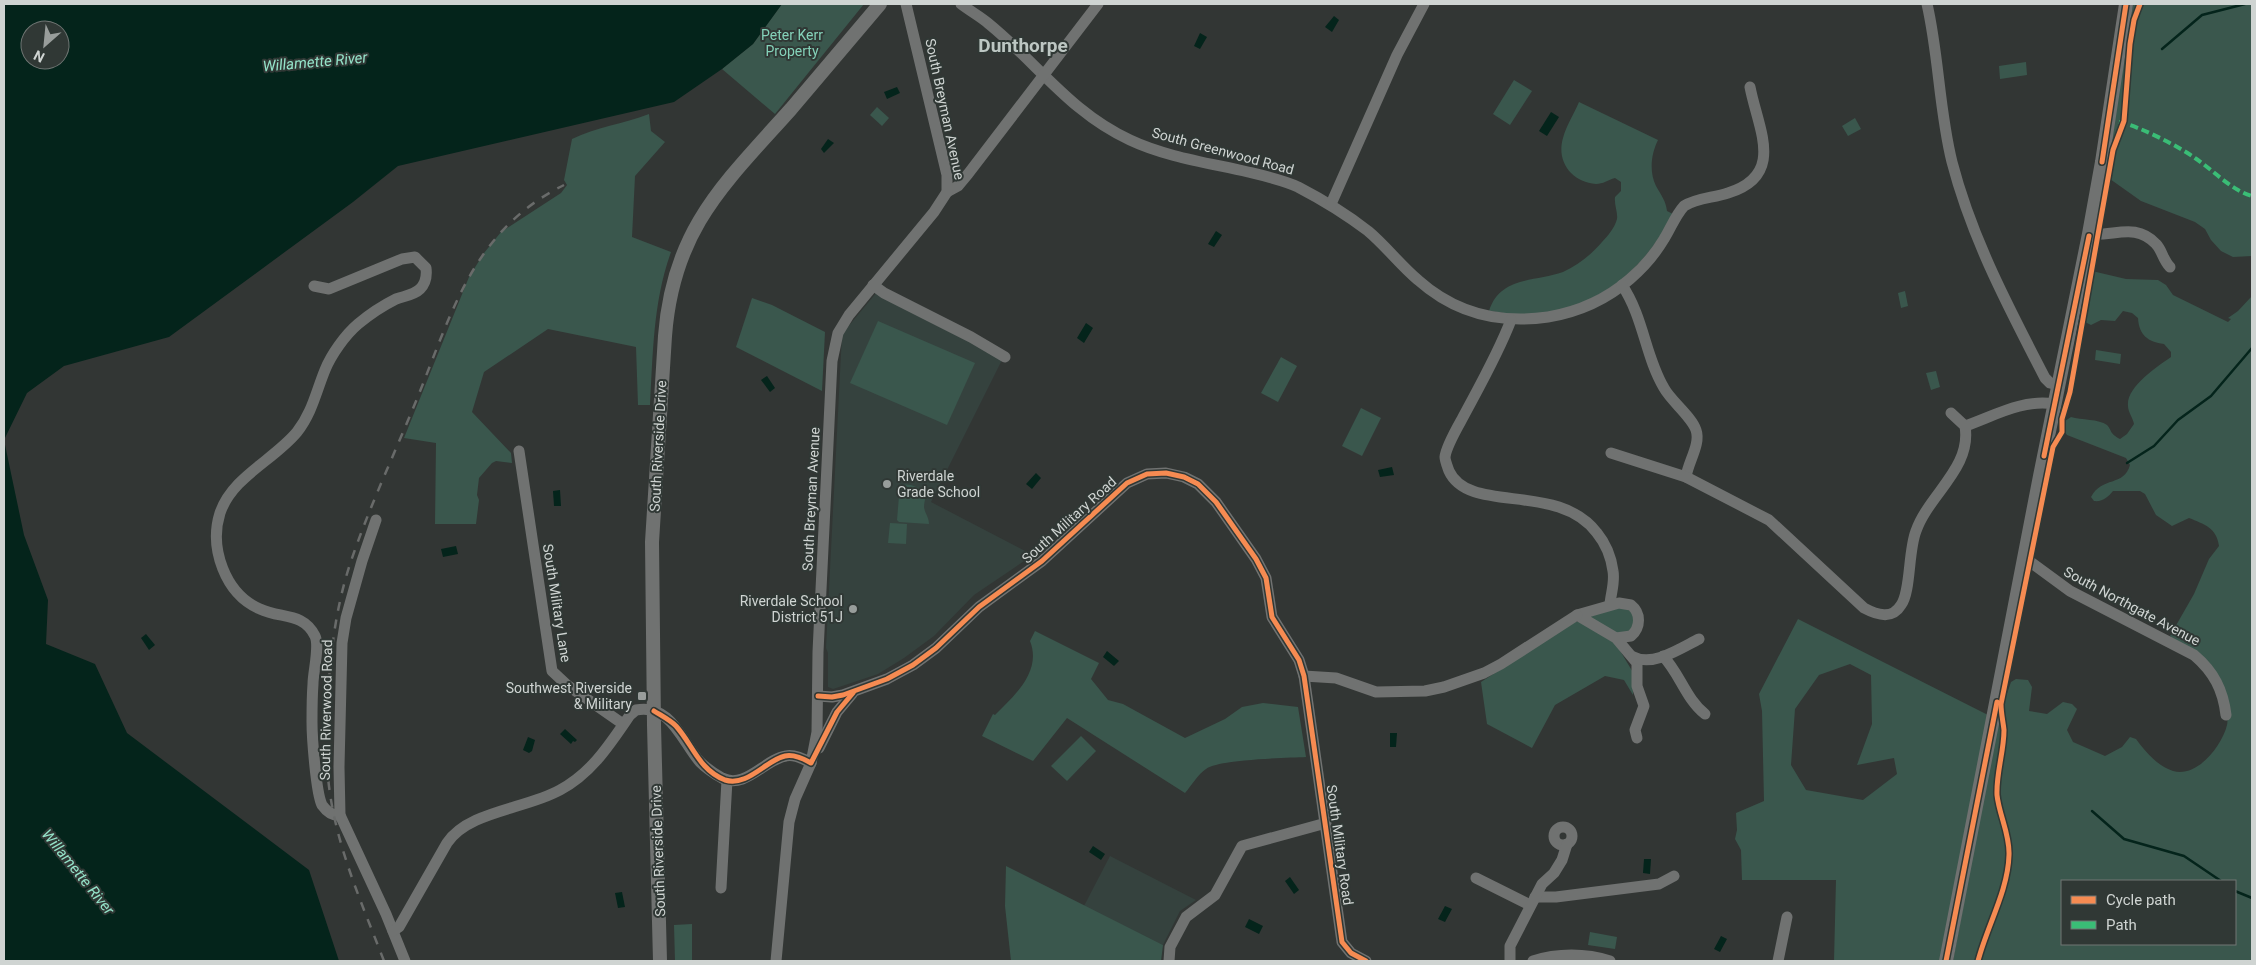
<svg xmlns="http://www.w3.org/2000/svg" width="2256" height="965" font-family="Roboto,sans-serif">
<style>
.built{fill:#35423e}
.green{fill:#3a574d;fill-rule:evenodd}
.water{fill:#04241b;fill-rule:evenodd}
.lines{fill:none;stroke-linecap:round;stroke-linejoin:round}
.stream{stroke:#04241b;stroke-width:2.5}
.minor{stroke:#707271;stroke-width:11}
.major{stroke:#707271;stroke-width:14}
.rail{stroke:#696b6a;stroke-width:2.5;stroke-dasharray:9 9;stroke-linecap:butt}
.quiet{stroke:#3abd76;stroke-width:4;stroke-dasharray:8 4;stroke-linecap:butt}
.cycleway-casing{stroke:#303835;stroke-width:8}
.cycleway{stroke:#f68b52;stroke-width:5}
.poi-dot{fill:#989d9b;stroke:#303835;stroke-width:2}
.labels{text-anchor:middle;stroke-width:4;stroke-linejoin:round;paint-order:stroke}
.park-label{font-size:14px;fill:#84d2b9;stroke:#303835}
.street-label{font-size:14px;fill:#cfd4d2;stroke:#303835}
.poi-label{font-size:14px;fill:#cfd4d2;stroke:#303835;text-anchor:end}
.water-label{font-size:15px;font-style:italic;fill:#95e4ca;stroke:#303835}
.district-label{font-size:19px;font-weight:bold;fill:#bdc7c3;stroke:#303835}
</style>
<rect width="100%" height="100%" fill="#323634"/>
<g class="built">
<path d="M 877,292 L 1004,356 L 931,502 L 1033,555 L 974,595 L 934,636 L 904,658 L 878,674 L 833,689 L 828,687 L 828,653 L 826,648 L 842,334 Z"/>
<path d="M 1110,856 L 1196,900 L 1180,911 L 1163,945 L 1084,906 Z"/>
</g>
<g class="green">
<path d="M 782,4 L 864,4 L 775,114 L 722,69 L 753,44 Z"/>
<path d="M 2133,4 L 2252,4 L 2252,256 L 2233,257 L 2221,251 L 2211,240 L 2205,229 L 2195,222 L 2141,201 L 2110,179 L 2110,176 L 2105,173 Z"/>
<path d="M 2026,62 L 2027,75 L 2000,79 L 1999,66 Z"/>
<path d="M 1514,80 L 1532,91 L 1510,125 L 1493,114 Z"/>
<path d="M 1579,102 L 1658,140 C 1651,154 1649,172 1656,186 C 1661,195 1666,201 1667,211 L 1673,214 C 1642,274 1593,312 1524,315 C 1513,315 1500,312 1489,311 C 1500,276 1535,282 1563,272 C 1578,265 1591,255 1602,242 C 1608,236 1615,227 1617,219 C 1618,213 1614,204 1615,197 L 1621,191 L 1621,182 L 1615,178 C 1608,180 1603,184 1596,184 C 1572,182 1556,162 1563,138 C 1566,126 1574,114 1579,102 Z"/>
<path d="M 877,107 L 889,118 L 882,126 L 870,115 Z"/>
<path d="M 649,114 L 651,131 L 665,142 L 635,176 L 632,237 L 671,252 C 653,302 653,353 650,405 L 638,405 L 636,347 L 548,329 L 484,372 L 472,412 L 511,453 L 512,463 L 496,461 L 492,463 L 479,478 L 477,495 L 479,500 L 476,524 L 435,524 L 436,443 L 404,438 L 469,277 L 484,253 L 501,232 L 561,193 L 567,185 L 564,180 L 572,139 C 596,127 623,124 649,114 Z"/>
<path d="M 1855,118 L 1861,129 L 1848,136 L 1842,126 Z"/>
<path d="M 2092,271 L 2126,279 L 2158,280 L 2166,285 L 2173,295 L 2228,322 L 2231,319 L 2228,318 L 2238,311 L 2252,296 L 2252,961 L 1953,961 L 1998,719 L 2011,682 L 2016,679 L 2028,680 L 2032,687 L 2029,711 L 2047,714 L 2063,702 L 2072,704 L 2077,709 L 2067,730 L 2073,742 L 2105,756 L 2122,747 L 2130,737 L 2136,739 C 2145,751 2157,766 2173,771 C 2197,778 2222,746 2227,725 C 2229,717 2224,691 2219,685 C 2209,670 2183,649 2170,636 L 2194,594 L 2209,559 L 2219,546 C 2217,528 2204,524 2189,518 L 2172,526 L 2156,515 L 2145,494 L 2140,491 L 2113,491 C 2108,497 2103,502 2094,501 L 2091,497 C 2102,476 2124,487 2130,465 L 2126,458 L 2067,435 L 2064,431 L 2065,421 L 2071,417 C 2081,420 2099,419 2107,425 C 2113,432 2109,433 2120,439 L 2127,434 L 2134,424 C 2133,418 2128,412 2128,406 C 2126,387 2157,367 2171,357 L 2171,352 L 2164,344 C 2148,342 2139,335 2138,318 L 2132,313 L 2123,311 L 2115,321 L 2101,320 L 2091,325 L 2085,322 L 2085,304 L 2090,273 ZM 2062,881 L 2235,881 L 2235,944 L 2062,944 Z"/>
<path d="M 1905,291 L 1908,306 L 1901,308 L 1898,293 Z"/>
<path d="M 752,298 L 772,305 L 825,332 L 822,391 L 736,347 Z"/>
<path d="M 878,321 L 975,363 L 947,425 L 850,383 Z"/>
<path d="M 2096,350 L 2121,354 L 2120,364 L 2095,360 Z"/>
<path d="M 1281,357 L 1297,366 L 1278,402 L 1261,393 Z"/>
<path d="M 1936,371 L 1940,387 L 1931,390 L 1926,373 Z"/>
<path d="M 1361,408 L 1381,418 L 1362,456 L 1342,446 Z"/>
<path d="M 900,484 L 911,485 L 924,490 C 927,497 924,501 924,507 C 925,514 929,517 929,524 L 899,522 L 897,520 Z"/>
<path d="M 890,523 L 907,524 L 906,544 L 888,543 Z"/>
<path d="M 1619,607 L 1632,611 L 1635,628 L 1622,636 L 1584,616 Z"/>
<path d="M 1798,619 L 1988,715 L 1940,961 L 1834,961 L 1836,880 L 1742,880 L 1741,850 L 1735,839 L 1737,830 L 1736,813 L 1764,801 L 1762,711 L 1759,694 ZM 1850,664 L 1871,675 L 1872,724 L 1857,765 L 1894,758 L 1897,774 L 1863,800 L 1806,790 L 1791,765 L 1795,709 L 1819,675 Z"/>
<path d="M 1574,622 L 1580,622 L 1616,644 L 1634,674 L 1633,695 L 1624,680 L 1605,676 L 1555,705 L 1532,748 L 1487,724 L 1481,682 Z"/>
<path d="M 1035,631 L 1099,663 L 1091,679 L 1108,700 L 1123,704 L 1185,738 L 1225,719 L 1242,707 L 1263,703 L 1298,707 L 1306,757 C 1286,758 1220,759 1206,769 C 1198,774 1192,785 1185,793 L 1067,718 L 1033,761 L 982,736 L 993,714 L 995,715 C 1015,695 1042,671 1030,641 Z"/>
<path d="M 1081,736 L 1096,751 L 1067,781 L 1051,766 Z"/>
<path d="M 1006,866 L 1163,945 L 1161,961 L 1011,961 L 1005,906 Z"/>
<path d="M 692,924 L 692,961 L 675,961 L 674,925 Z"/>
<path d="M 1590,932 L 1617,937 L 1615,949 L 1588,945 Z"/>
</g>
<g class="water">
<path d="M 4,4 L 782,4 L 753,44 L 722,69 L 674,102 L 398,166 L 353,202 L 169,337 L 64,366 L 27,393 L 4,440 L 24,535 L 48,600 L 46,644 L 95,664 L 127,733 L 309,870 L 339,961 L 4,961 ZM 30,30 L 60,30 L 60,60 L 30,60 Z"/>
<path d="M 1334,16 L 1339,20 L 1332,32 L 1325,27 Z"/>
<path d="M 1200,33 L 1207,37 L 1200,49 L 1194,46 Z"/>
<path d="M 897,87 L 900,93 L 887,99 L 884,92 Z"/>
<path d="M 1551,112 L 1559,117 L 1547,136 L 1539,131 Z"/>
<path d="M 828,139 L 834,143 L 824,153 L 821,149 Z"/>
<path d="M 1216,231 L 1222,235 L 1214,247 L 1208,244 Z"/>
<path d="M 1086,323 L 1093,328 L 1084,343 L 1077,338 Z"/>
<path d="M 767,376 L 775,388 L 770,392 L 761,380 Z"/>
<path d="M 1392,467 L 1394,475 L 1380,477 L 1378,470 Z"/>
<path d="M 1036,473 L 1041,478 L 1032,489 L 1026,484 Z"/>
<path d="M 560,490 L 561,506 L 554,506 L 553,491 Z"/>
<path d="M 456,546 L 458,554 L 443,557 L 441,549 Z"/>
<path d="M 146,634 L 155,645 L 149,650 L 141,638 Z"/>
<path d="M 1107,651 L 1119,661 L 1114,666 L 1103,657 Z"/>
<path d="M 565,729 L 577,740 L 575,742 L 573,741 L 571,744 L 560,734 Z"/>
<path d="M 1390,733 L 1397,733 L 1396,747 L 1390,747 Z"/>
<path d="M 528,737 L 535,740 L 532,751 L 529,753 L 523,750 Z"/>
<path d="M 1093,846 L 1105,854 L 1101,860 L 1089,852 Z"/>
<path d="M 1644,859 L 1651,859 L 1650,874 L 1643,873 Z"/>
<path d="M 1290,877 L 1299,890 L 1294,894 L 1285,881 Z"/>
<path d="M 622,892 L 625,907 L 618,908 L 615,893 Z"/>
<path d="M 1445,906 L 1452,909 L 1445,922 L 1438,919 Z"/>
<path d="M 1249,919 L 1263,926 L 1259,934 L 1245,927 Z"/>
<path d="M 1721,936 L 1727,939 L 1720,952 L 1714,949 Z"/>
</g>
<g class="lines">
<g class="stream">
<path d="M 2162,49 L 2202,15 L 2245,4"/>
<path d="M 2127,463 L 2154,446 L 2178,420 L 2211,396 L 2252,348"/>
<path d="M 2092,811 L 2124,839 L 2184,856 L 2221,881"/>
<path d="M 2235,891 L 2252,898"/>
</g>
<g class="minor">
<path d="M 961,4 C 970,11 981,17 989,24 C 1038,64 1071,113 1130,140 C 1166,157 1209,163 1248,172 C 1265,176 1283,180 1298,187 C 1323,200 1346,214 1368,231 C 1386,246 1400,265 1418,280 C 1455,313 1500,324 1548,317 C 1578,312 1607,299 1630,279 C 1643,268 1655,254 1664,239 C 1671,228 1675,216 1684,206 C 1697,198 1713,198 1728,193 C 1786,175 1758,129 1750,87"/>
<path d="M 1927,4 C 1939,56 1939,110 1952,162 C 1972,239 2009,308 2045,378 L 2050,383 L 2058,385"/>
<path d="M 947,192 L 958,186 L 968,174 L 1098,4"/>
<path d="M 1331,204 L 1397,55 L 1424,4"/>
<path d="M 2089,234 C 2114,237 2135,222 2156,244 C 2162,250 2163,260 2170,267"/>
<path d="M 873,285 L 884,293 L 971,337 L 1005,357"/>
<path d="M 1622,285 C 1644,318 1645,356 1664,388 C 1671,401 1692,417 1696,430 C 1701,444 1688,462 1686,477"/>
<path d="M 314,286 L 329,289 L 402,259 L 415,257 L 426,268 C 427,276 426,283 420,289 C 414,295 404,296 396,299 C 382,306 370,314 358,324 C 345,335 331,355 325,370 C 316,392 312,413 297,432 C 274,460 232,477 220,513 C 209,548 225,594 260,609 C 281,619 303,612 315,636 C 320,646 313,672 313,684 C 312,697 312,710 312,722 C 312,737 316,793 322,805 C 327,812 332,816 340,815"/>
<path d="M 1511,320 C 1498,354 1479,387 1462,419 C 1457,428 1446,447 1445,457 C 1445,461 1448,468 1449,471 C 1469,515 1558,481 1597,533 C 1606,544 1611,556 1613,571 C 1615,582 1611,593 1610,604"/>
<path d="M 1965,426 C 1994,416 2022,399 2054,404"/>
<path d="M 519,451 L 552,671 L 567,685 L 623,724"/>
<path d="M 1611,453 L 1686,477 L 1769,520 L 1864,608 C 1877,615 1892,620 1901,605 C 1911,592 1908,551 1916,531 C 1929,494 1972,468 1965,426 L 1951,413"/>
<path d="M 376,520 L 362,561 L 346,618 L 342,643 L 339,767 L 340,815 L 386,914 L 405,961"/>
<path d="M 2025,558 L 2070,591 L 2194,655 C 2214,672 2223,690 2226,715"/>
<path d="M 1616,638 L 1631,636 C 1641,627 1641,613 1631,605 L 1619,603 L 1577,615 L 1616,638 L 1637,663 L 1637,686 L 1644,706 L 1635,730 L 1637,738"/>
<path d="M 1663,656 C 1680,674 1686,699 1705,714"/>
<path d="M 1634,657 C 1653,667 1681,648 1699,639"/>
<path d="M 1304,676 L 1336,678 L 1376,692 L 1425,691 L 1444,687 L 1484,673 L 1501,664 L 1577,615"/>
<path d="M 818,696 L 832,697 L 843,695 L 887,679 L 913,665 L 936,648 L 979,607 L 1042,561 L 1127,483 L 1147,474 L 1166,473 L 1184,477 L 1198,484 L 1216,502 L 1256,559 L 1266,578 L 1272,617 L 1299,660 L 1304,676 L 1342,942 L 1351,953 L 1366,961"/>
<path d="M 819,748 L 837,712 L 852,694"/>
<circle cx="1563" cy="836" r="9"/>
<path d="M 1476,878 L 1530,905"/>
<path d="M 721,888 L 727,780"/>
<path d="M 1535,897 L 1556,897 L 1659,884 L 1674,876"/>
<path d="M 393,931 L 399,927 L 447,843 C 468,811 526,809 560,790 C 592,773 610,744 630,715 L 636,710 C 671,703 682,742 700,762 C 707,769 715,774 722,778 C 745,790 765,759 786,756 C 794,754 804,759 811,763"/>
<path d="M 776,961 L 789,822 L 795,799 L 811,763 L 817,732 L 818,652 L 832,361 L 838,333 L 849,315 L 934,212 L 947,192 L 947,175 L 906,4"/>
<path d="M 1169,961 L 1170,947 L 1186,917 L 1215,895 L 1242,846 L 1326,823"/>
<path d="M 1510,961 L 1510,946 L 1542,884 L 1554,873 L 1562,860 L 1567,844"/>
<path d="M 1533,961 C 1557,953 1586,953 1610,961"/>
<path d="M 1778,961 L 1787,917"/>
</g>
<g class="major">
<path d="M 660,961 L 654,725 L 652,542 L 665,336 C 673,229 724,184 791,109 C 821,74 850,39 880,4"/>
<path d="M 1946,961 L 2040,476 L 2089,234 L 2102,162 L 2126,4"/>
</g>
<path class="rail" d="M 384,961 C 361,901 334,842 328,777 C 326,757 327,737 327,717 C 329,664 334,612 351,561 C 369,508 393,457 414,406 C 451,317 470,232 564,185"/>
<path class="quiet" d="M 2119,122 C 2139,126 2178,146 2195,158 C 2213,170 2231,190 2252,196"/>
<defs>
<g id="cycleway">
<path d="M 2102,162 L 2126,4"/>
<path d="M 2044,456 L 2089,236"/>
<path d="M 818,696 L 832,697 L 843,695 L 887,679 L 913,665 L 936,648 L 979,607 L 1042,561 L 1127,483 L 1147,474 L 1166,473 L 1184,477 L 1198,484 L 1216,502 L 1256,559 L 1266,578 L 1272,617 L 1299,660 L 1304,676 L 1342,942 L 1351,953 L 1366,961"/>
<path d="M 654,711 C 662,716 670,720 676,726 C 693,745 699,770 725,780 C 748,787 766,760 785,756 C 794,754 804,759 811,763 L 837,712 L 853,693"/>
<path d="M 1946,961 L 1997,702"/>
<path d="M 1978,961 C 1987,926 2008,891 2009,855 C 2010,834 1999,815 1997,795 C 1996,773 2004,752 2004,730 C 2003,721 2001,713 2001,704 L 2053,447 L 2062,432 L 2062,419 L 2070,392 L 2113,150 L 2124,121 L 2130,44 L 2134,20 L 2140,4"/>
</g>
</defs>
<use href="#cycleway" class="cycleway-casing"/>
<use href="#cycleway" class="cycleway"/>
</g>
<g class="poi-dot">
<circle cx="887" cy="484" r="5"/>
<circle cx="853" cy="609" r="5"/>
<rect x="637" y="691" width="10" height="10" rx="2.5"/>
</g>
<g class="labels">
<g class="park-label">
<text x="792" y="40">Peter Kerr<tspan x="792" dy="16">Property</tspan></text>
</g>
<g class="street-label">
<text transform="translate(945 109) rotate(78)" y="5">South Breyman Avenue</text>
<text transform="translate(1223 151) rotate(15)" y="5">South Greenwood Road</text>
<text transform="translate(658 446) rotate(-87)" y="5">South Riverside Drive</text>
<text transform="translate(811 499) rotate(-87)" y="5">South Breyman Avenue</text>
<text transform="translate(1069 520) rotate(-42)" y="5">South Military Road</text>
<text transform="translate(557 603) rotate(81)" y="5">South Military Lane</text>
<text transform="translate(2132 606) rotate(28)" y="5">South Northgate Avenue</text>
<text transform="translate(326 710) rotate(-89)" y="5">South Riverwood Road</text>
<text transform="translate(1340 845) rotate(82)" y="5">South Military Road</text>
<text transform="translate(658 851) rotate(-92)" y="5">South Riverside Drive</text>
</g>
<g class="poi-label">
<text x="897" y="481" text-anchor="start">Riverdale<tspan x="897" dy="16">Grade School</tspan></text>
<text x="843" y="606">Riverdale School<tspan x="843" dy="16">District 51J</tspan></text>
<text x="632" y="693">Southwest Riverside<tspan x="632" dy="16">&amp; Military</tspan></text>
</g>
<g class="water-label">
<text transform="translate(315 62) rotate(-5)" y="5">Willamette River</text>
<text transform="translate(78 872) rotate(51)" y="5">Willamette River</text>
</g>
<g class="district-label">
<text x="1023" y="52">Dunthorpe</text>
</g>
</g>
<rect width="2256" height="965" fill="none" stroke="#cfd4d2" stroke-width="10"/>
<rect x="2061" y="880" width="175" height="65" fill="#303835" stroke="#707674"/>
<rect x="2071" y="896" width="25" height="8" fill="#f68b52" stroke="#707674"/>
<text x="2106" y="905" font-size="15" fill="#cfd4d2">Cycle path</text>
<rect x="2071" y="921" width="25" height="8" fill="#3abd76" stroke="#707674"/>
<text x="2106" y="930" font-size="15" fill="#cfd4d2">Path</text>
<g transform="translate(45 45) rotate(207)"><circle r="24" fill="#303835" stroke="#707674"/>
<path d="M0-4L9 19L0 12L-9 19Z" fill="#989d9b"/>
<text y="-8" font-size="14" font-weight="bold" text-anchor="middle" fill="#cfd4d2">N</text>
</g>
</svg>
